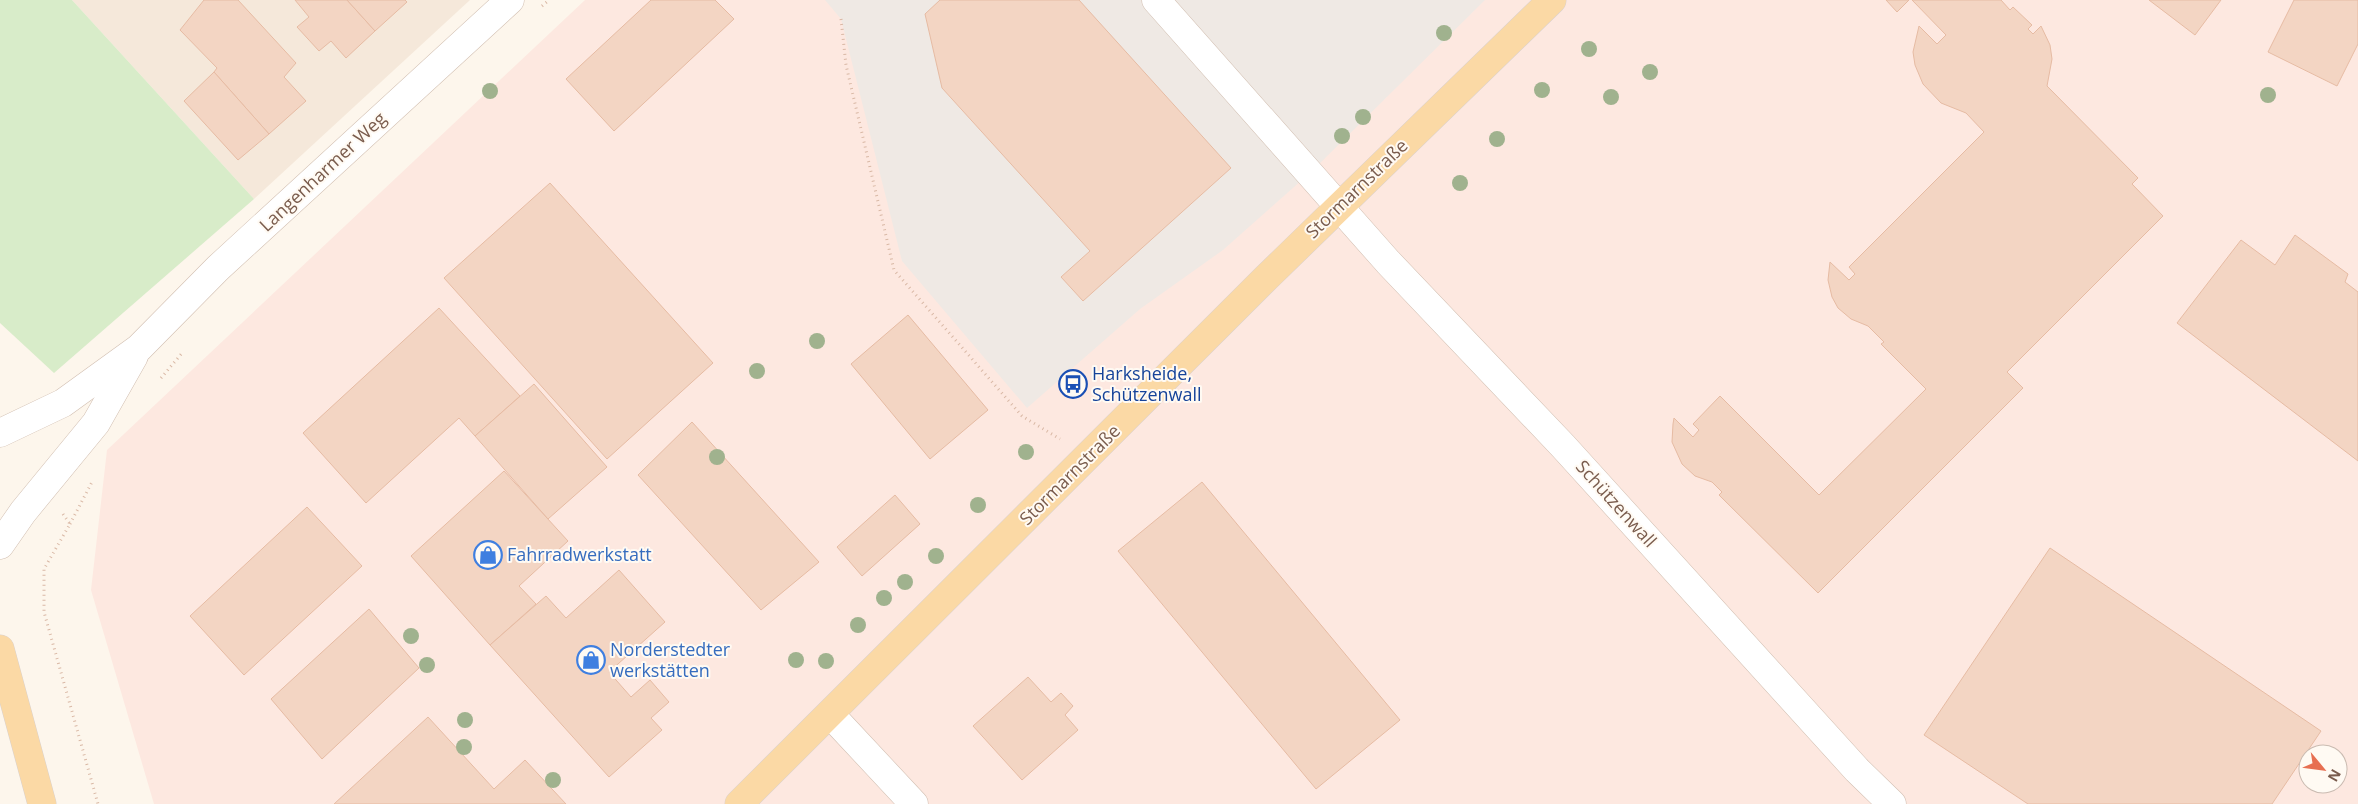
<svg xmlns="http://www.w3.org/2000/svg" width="2358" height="804" font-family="'Open Sans',sans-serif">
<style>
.residential{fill:#f5e8da}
.commercial{fill:#fde8e0;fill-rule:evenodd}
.industrial{fill:#efe9e4}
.green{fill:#d8ecc9}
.building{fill:#f3d5c3;stroke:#e6bba3}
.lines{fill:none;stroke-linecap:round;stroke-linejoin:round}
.minor-casing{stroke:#d1beb0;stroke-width:29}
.major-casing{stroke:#dad1cd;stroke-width:29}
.path{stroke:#d9b8a5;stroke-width:3;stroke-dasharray:1 4;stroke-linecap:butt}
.minor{stroke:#fff;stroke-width:28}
.major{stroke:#fbd9a5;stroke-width:28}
.tree{fill:#a0b28e}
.labels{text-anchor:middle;stroke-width:4;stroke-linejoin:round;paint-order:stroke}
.street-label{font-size:18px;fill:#7a5c4d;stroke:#fffaf3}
.transit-label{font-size:18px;fill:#164399;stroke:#fffaf3;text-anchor:start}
.shop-label{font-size:18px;fill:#366cbe;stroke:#fffaf3;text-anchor:start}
</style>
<rect width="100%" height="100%" fill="#fdf6ec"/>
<path class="residential" d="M 72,0 L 470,0 L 254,199 Z"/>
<path class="commercial" d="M 585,0 L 2358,0 L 2358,804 L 154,804 L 91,590 L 107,450 ZM 2308,754 L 2338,754 L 2338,784 L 2308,784 Z"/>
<path class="industrial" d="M 825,0 L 1485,0 L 1311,172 L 1223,250 L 1140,309 L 1027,408 L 902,261 L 841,19 Z"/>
<path class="green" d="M 0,0 L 72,0 L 254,199 L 54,373 L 0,323 Z"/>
<g class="building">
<path d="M 204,0 L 238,0 L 296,63 L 284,77 L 306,101 L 269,134 L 214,72 L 217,68 L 180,30 Z"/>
<path d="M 295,0 L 347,0 L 375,31 L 346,58 L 331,41 L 319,51 L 297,27 L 309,17 Z"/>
<path d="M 347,0 L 405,0 L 407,2 L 375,31 Z"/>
<path d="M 651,0 L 715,0 L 734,19 L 614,131 L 566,79 Z"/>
<path d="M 940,0 L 1079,0 L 1231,168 L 1083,301 L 1061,277 L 1090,251 L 942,88 L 925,14 Z"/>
<path d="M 1886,0 L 1909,0 L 1897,12 Z"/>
<path d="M 1912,0 L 2001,0 L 2010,10 L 2013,7 L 2032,25 L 2028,29 L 2033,34 L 2041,26 L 2050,45 L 2052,59 L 2047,86 L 2138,178 L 2132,184 L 2163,216 L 2007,372 L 2023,388 L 1818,593 L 1719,495 L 1722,492 L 1712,482 L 1695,476 L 1682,464 L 1672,442 L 1673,424 L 1674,418 L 1693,437 L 1699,430 L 1693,424 L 1720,396 L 1819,495 L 1926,389 L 1881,344 L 1884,342 L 1868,326 L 1851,319 L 1838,308 L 1832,297 L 1828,280 L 1830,262 L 1849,280 L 1855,274 L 1849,267 L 1984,132 L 1966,113 L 1941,103 L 1923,84 L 1915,65 L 1913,52 L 1919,26 L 1937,44 L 1946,35 Z"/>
<path d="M 2149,0 L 2221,0 L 2195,35 Z"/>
<path d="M 2294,0 L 2358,0 L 2358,44 L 2337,86 L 2268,52 Z"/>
<path d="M 214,72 L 269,134 L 238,160 L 184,101 Z"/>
<path d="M 550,183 L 713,363 L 607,459 L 444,278 Z"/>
<path d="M 2295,235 L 2348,274 L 2345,282 L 2358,292 L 2358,461 L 2177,323 L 2241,240 L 2275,265 Z"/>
<path d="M 439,308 L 520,396 L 475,436 L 459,418 L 366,503 L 303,433 Z"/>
<path d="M 908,315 L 988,410 L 930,459 L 851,364 Z"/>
<path d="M 534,384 L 607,467 L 548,519 L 475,436 Z"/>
<path d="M 692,422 L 819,562 L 761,610 L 638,475 Z"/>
<path d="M 504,471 L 568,541 L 519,586 L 536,604 L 490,645 L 411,556 Z"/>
<path d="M 1202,482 L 1400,720 L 1316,789 L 1118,551 Z"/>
<path d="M 895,495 L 920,524 L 862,576 L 837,547 Z"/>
<path d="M 307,507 L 362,566 L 244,675 L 190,616 Z"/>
<path d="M 2050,548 L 2321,731 L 2272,804 L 2028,804 L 1924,735 Z"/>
<path d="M 619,570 L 665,622 L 609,672 L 631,697 L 650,680 L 669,702 L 651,718 L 662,730 L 609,777 L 490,645 L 546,596 L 566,618 Z"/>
<path d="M 369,609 L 419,668 L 322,759 L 271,699 Z"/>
<path d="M 1028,677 L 1051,702 L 1061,693 L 1073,706 L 1065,715 L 1078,730 L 1022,780 L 973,726 Z"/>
<path d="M 428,717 L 494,789 L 525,760 L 566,804 L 334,804 Z"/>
</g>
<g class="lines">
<defs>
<g id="minor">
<path d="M 1156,0 L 1388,262 L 1563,446 L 1857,770 L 1892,804"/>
<path d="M 0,433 L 63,403 L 139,348 L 218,268 L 510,0"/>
<path d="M 0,545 L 23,512 L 96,423 L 134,356"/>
<path d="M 830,714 L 914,804"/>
</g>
<g id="major">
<path d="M 0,649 L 42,804"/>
<path d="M 739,804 L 1266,278 L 1552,0"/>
</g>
</defs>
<use href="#minor" class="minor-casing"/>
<use href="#major" class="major-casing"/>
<g class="path">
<path d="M 542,6 L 549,0"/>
<path d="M 841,19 L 846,65 L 894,270 L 1022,416 L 1060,439"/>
<path d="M 161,378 L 183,352"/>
<path d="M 63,514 L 70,524 L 44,569 L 44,612 L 98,804"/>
<path d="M 70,524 L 92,482"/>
</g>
<use href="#minor" class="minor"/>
<use href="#major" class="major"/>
</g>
<g class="tree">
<circle cx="1444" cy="33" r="8"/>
<circle cx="1589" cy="49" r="8"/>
<circle cx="1650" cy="72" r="8"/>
<circle cx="1542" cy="90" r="8"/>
<circle cx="490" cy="91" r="8"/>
<circle cx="2268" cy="95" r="8"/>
<circle cx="1611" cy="97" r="8"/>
<circle cx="1363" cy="117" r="8"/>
<circle cx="1342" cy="136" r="8"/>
<circle cx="1497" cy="139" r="8"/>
<circle cx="1460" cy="183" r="8"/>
<circle cx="817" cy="341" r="8"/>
<circle cx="757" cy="371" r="8"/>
<circle cx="1026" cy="452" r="8"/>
<circle cx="717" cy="457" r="8"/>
<circle cx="978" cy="505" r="8"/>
<circle cx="936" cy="556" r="8"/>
<circle cx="905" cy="582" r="8"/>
<circle cx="884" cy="598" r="8"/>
<circle cx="858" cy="625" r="8"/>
<circle cx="411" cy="636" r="8"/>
<circle cx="796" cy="660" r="8"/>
<circle cx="826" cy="661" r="8"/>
<circle cx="427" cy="665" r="8"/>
<circle cx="465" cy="720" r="8"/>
<circle cx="464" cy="747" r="8"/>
<circle cx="553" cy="780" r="8"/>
</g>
<defs>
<symbol id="bus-ring" viewBox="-11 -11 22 22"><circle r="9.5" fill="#fffaf3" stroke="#1a4fb4" stroke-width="1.5"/><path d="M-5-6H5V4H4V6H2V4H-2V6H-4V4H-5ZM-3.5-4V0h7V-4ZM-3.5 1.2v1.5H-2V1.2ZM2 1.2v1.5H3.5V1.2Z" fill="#1a4fb4"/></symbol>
<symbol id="shop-ring" viewBox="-11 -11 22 22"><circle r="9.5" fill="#fffaf3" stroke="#3f7fe0" stroke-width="1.5"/><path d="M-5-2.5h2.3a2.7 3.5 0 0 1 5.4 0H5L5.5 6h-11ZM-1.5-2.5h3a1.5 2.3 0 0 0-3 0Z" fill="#3f7fe0"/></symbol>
</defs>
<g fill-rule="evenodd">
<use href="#bus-ring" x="1057" y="368" width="32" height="32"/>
<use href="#shop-ring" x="472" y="539" width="32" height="32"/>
<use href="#shop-ring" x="575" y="644" width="32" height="32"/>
</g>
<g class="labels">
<g class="street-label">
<text transform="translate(323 172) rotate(-43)" y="6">Langenharmer Weg</text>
<text transform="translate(1357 189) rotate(-44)" y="6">Stormarnstraße</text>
<text transform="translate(1070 475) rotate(-45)" y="6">Stormarnstraße</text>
<text transform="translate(1616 504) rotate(48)" y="6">Schützenwall</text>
</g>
<g class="transit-label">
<text x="1092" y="380">Harksheide,<tspan x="1092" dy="21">Schützenwall</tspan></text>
</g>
<g class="shop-label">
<text x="507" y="561">Fahrradwerkstatt</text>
<text x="610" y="656">Norderstedter<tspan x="610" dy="21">werkstätten</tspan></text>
</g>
</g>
<g transform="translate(2323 769) rotate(119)"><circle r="24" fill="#fffaf3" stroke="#cabbb1"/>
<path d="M0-4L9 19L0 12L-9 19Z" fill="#e76f51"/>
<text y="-8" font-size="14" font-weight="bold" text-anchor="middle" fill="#7a5c4d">N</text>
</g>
</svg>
